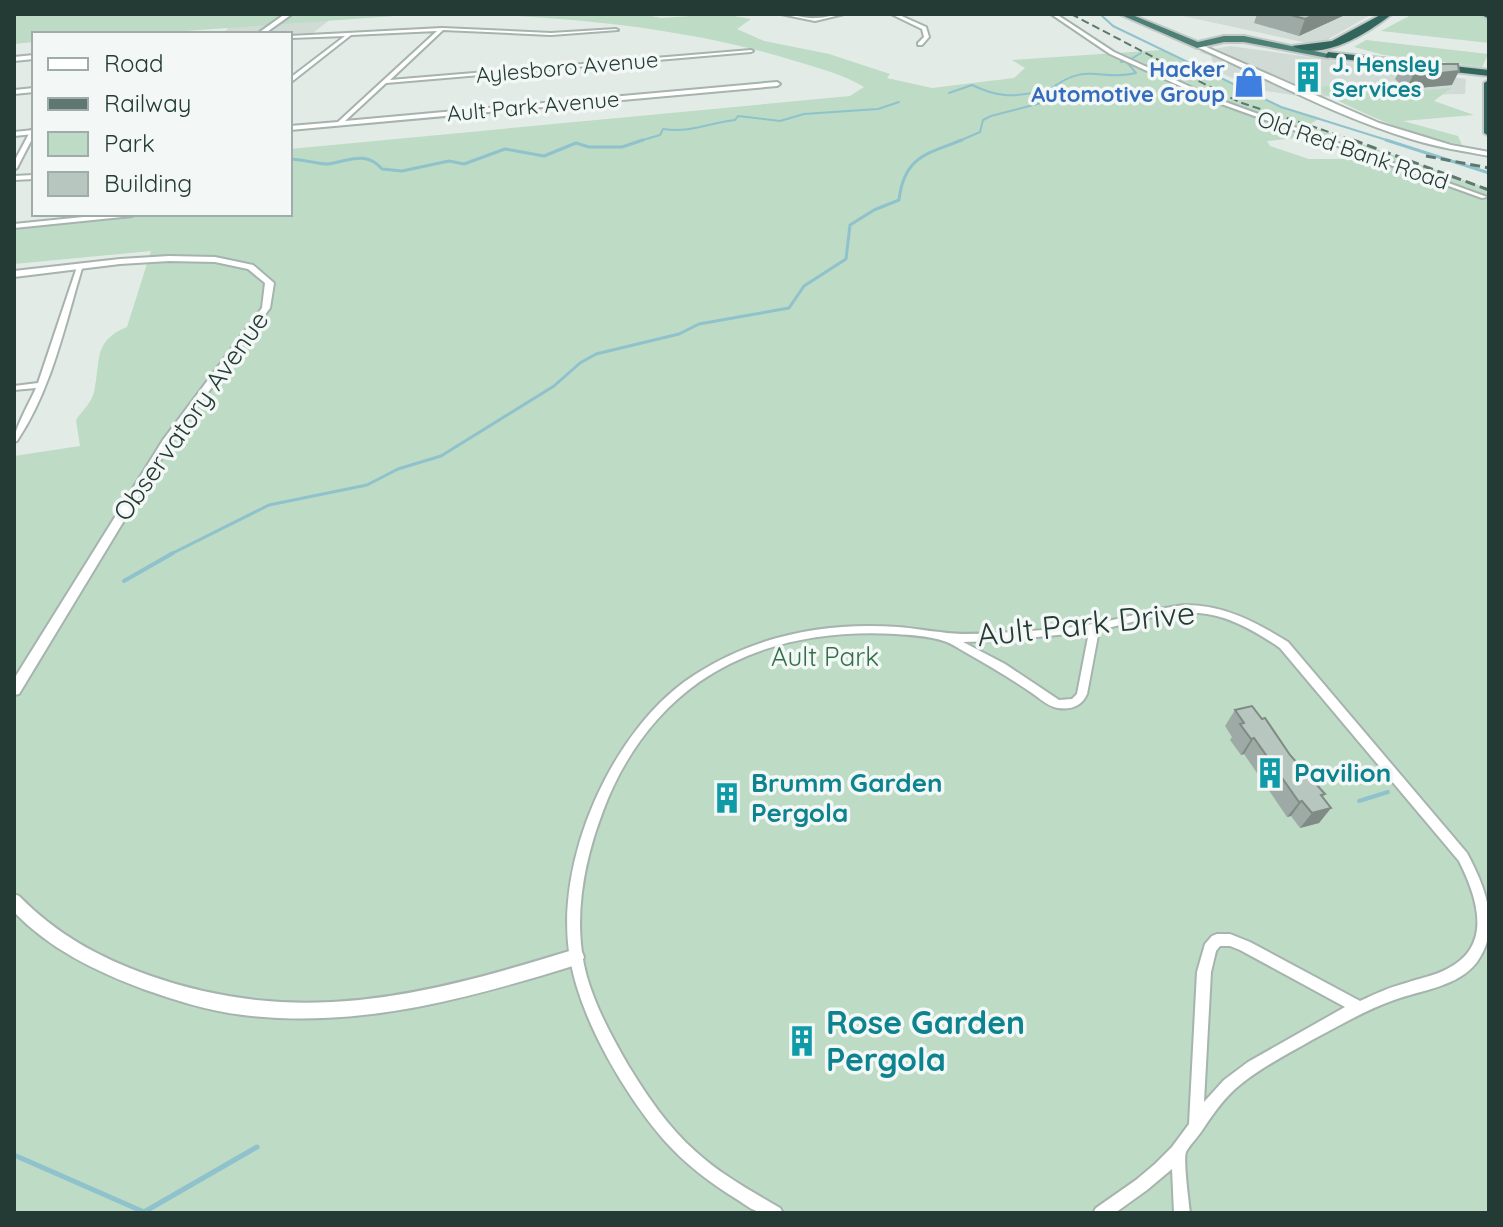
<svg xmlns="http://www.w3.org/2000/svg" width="1503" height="1227" font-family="Quicksand,sans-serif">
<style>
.built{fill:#d1dbd6}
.green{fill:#bddbc5}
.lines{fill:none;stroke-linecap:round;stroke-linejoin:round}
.stream-far3{stroke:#8fc2cc;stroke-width:2}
.stream-far2{stroke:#8fc2cc;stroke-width:3}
.stream-far1{stroke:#8fc2cc;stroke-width:4}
.stream{stroke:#8fc2cc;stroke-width:5}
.minor-casing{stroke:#a6b3ae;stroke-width:4}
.tertiary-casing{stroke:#a6b3ae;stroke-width:4}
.trunk-casing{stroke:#c2c8c6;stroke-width:4}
.motorway-casing{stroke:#c2c8c6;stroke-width:4}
.minor{fill:#fff;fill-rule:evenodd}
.tertiary{fill:#fff;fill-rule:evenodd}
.trunk{fill:#4e8176;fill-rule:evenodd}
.motorway{fill:#32655b;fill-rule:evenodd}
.rail-far1{stroke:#5e7770;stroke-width:2;stroke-dasharray:8 4;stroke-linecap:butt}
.rail{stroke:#5e7770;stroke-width:3;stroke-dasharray:10 5;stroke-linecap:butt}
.wall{fill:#9eaaa5}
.shaded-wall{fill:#818b86}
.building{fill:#b8c6c0;stroke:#818b86;stroke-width:2}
.labels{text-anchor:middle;stroke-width:7;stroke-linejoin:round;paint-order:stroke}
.far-culture-label{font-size:22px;font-weight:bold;fill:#0d838f;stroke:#f3f8f6;text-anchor:start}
.far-street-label{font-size:22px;fill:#243b35;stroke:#f3f8f6}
.far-shop-label{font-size:22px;font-weight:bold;fill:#366cbe;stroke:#f3f8f6;text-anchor:end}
.street-label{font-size:26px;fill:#243b35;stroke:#f3f8f6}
.park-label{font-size:26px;fill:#316f49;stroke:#f3f8f6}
.culture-label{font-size:26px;font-weight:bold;fill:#0d838f;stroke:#f3f8f6;text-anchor:start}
.near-street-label{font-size:32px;fill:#243b35;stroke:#f3f8f6}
.near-culture-label{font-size:32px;font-weight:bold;fill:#0d838f;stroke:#f3f8f6;text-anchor:start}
</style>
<rect width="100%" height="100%" fill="#e3ebe7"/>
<g class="built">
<path d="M 1372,14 L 1325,41 L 1312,44 L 1178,15 Z"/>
<path d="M 332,18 L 309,36 L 223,34 L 229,27 Z"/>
<path d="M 1230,46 L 1466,79 L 1465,94 L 1304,97 L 1260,90 L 1216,71 L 1211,56 L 1199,52 Z"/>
</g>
<g class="green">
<path d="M 14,14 L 424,14 L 142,34 L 34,34 L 34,42 L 14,44 Z"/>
<path d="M 474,14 L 641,14 L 661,18 L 722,14 L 751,19 L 737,29 L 764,41 L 829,54 L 890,74 L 887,78 L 932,88 L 1014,78 L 1025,68 L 1012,60 L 1161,50 L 1281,106 L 1320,118 L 1307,126 L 1332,134 L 1267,141 L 1270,146 L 1309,159 L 1353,159 L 1360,143 L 1486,188 L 1489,195 L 1489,1213 L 14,1213 L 14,456 L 80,446 L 76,420 C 82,411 92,402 94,392 C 101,362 92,341 127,327 L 151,251 L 14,264 L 14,226 L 132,214 L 290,214 L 290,149 L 850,96 L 864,87 C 843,74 818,68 795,61 C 691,29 582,18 474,14 Z"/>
<path d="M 1413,14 L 1477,14 L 1489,18 L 1489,43 L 1381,31 Z"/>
<path d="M 1366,40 L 1488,54 L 1482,67 L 1384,55 L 1354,47 Z"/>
<path d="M 1339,84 L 1375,95 L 1451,88 L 1434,101 L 1474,115 L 1403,121 L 1458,136 L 1462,145 C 1411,135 1369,117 1323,93 L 1320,87 Z"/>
</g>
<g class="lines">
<g class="stream-far3">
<path d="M 1100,14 L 1113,26 L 1281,107 L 1393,142"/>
<path d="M 1131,59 L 1141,53"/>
<path d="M 949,93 L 972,85 C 1003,100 1016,96 1049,90"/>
<path d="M 636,142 L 660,135 L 663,129 C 691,133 708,123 735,120 L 738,116 L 780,121 L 804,114 L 878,109 L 899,102"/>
<path d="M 957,142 L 980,132 L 983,120 L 991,116 L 1049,101 L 1049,90 C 1089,60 1099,82 1136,73 L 1126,61 L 1121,62"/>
</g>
<g class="stream-far2">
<path d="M 1386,140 L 1489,173"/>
<path d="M 290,159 C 300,159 323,165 328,164 C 348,161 366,150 382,169 L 402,171 L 449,161 L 464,164 L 505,149 L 544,156 L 576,143 L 589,147 L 622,147 L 643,140"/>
<path d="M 169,555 L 269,505 L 367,485 L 398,469 L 441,456 L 554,386 L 580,363 L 596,354 L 679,334 L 699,324 L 789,308 L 804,286 L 846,259 L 850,225 L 874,210 L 899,200 C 904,157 926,154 962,140"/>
</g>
<g class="stream-far1">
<path d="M 124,581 L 173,553"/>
<path d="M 1359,801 L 1388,792"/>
</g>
<path class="stream" d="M 14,1155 L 144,1212 L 257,1147"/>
<defs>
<g id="minor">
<path d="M 781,14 C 793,14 805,19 816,18 C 826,18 834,14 844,14 L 815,21 Z"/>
<path d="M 891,14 L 897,14 L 926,27 L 929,37 L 922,45 L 918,45 L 918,43 L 924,37 L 922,29 Z"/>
<path d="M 1051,14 L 1056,14 L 1114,52 L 1217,99 L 1487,197 L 1482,198 L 1213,101 L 1110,54 Z"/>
<path d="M 442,28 L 551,33 L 616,29 L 618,30 L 551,35 L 443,30 L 390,80 L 751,50 L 753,51 L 751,52 L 386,83 L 345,121 L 777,82 L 780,84 L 777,86 L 290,130 L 290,126 L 338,122 L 437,31 L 351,35 L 290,83 L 290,78 L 345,36 L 290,38 L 290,36 Z"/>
<path d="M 34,55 L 34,59 L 14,61 L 14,57 Z"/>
<path d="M 34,88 L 34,92 L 14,94 L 14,90 Z"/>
<path d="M 34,128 L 34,135 L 17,168 L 14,170 L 14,162 L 31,130 Z"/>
<path d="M 34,175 L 34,179 L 14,180 L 14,176 Z"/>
<path d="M 113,214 L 135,214 L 132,216 L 14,228 L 14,224 Z"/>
<path d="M 78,264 L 83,265 C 65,324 52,389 17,441 L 14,442 C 14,429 30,402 36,388 L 14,390 L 14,386 L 38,383 Z"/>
<path d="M 1185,605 C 1224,605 1256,622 1288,642 L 1467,853 C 1485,887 1502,927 1477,962 C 1458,987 1421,990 1394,1000 C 1365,1010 1339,1026 1312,1040 C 1286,1055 1258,1069 1235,1089 C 1221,1102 1211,1117 1201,1132 C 1197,1138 1189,1146 1186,1152 C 1183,1160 1189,1202 1190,1213 L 1174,1213 L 1172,1169 L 1147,1190 L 1115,1213 L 1093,1213 L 1096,1208 L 1136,1180 L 1155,1164 L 1172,1147 L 1189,1124 L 1197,972 L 1205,944 L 1212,936 L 1217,934 L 1230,934 L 1250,942 L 1360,1001 C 1375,994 1390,987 1406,983 C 1420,978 1434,976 1447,969 C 1494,946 1477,897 1459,861 L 1280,648 C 1263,636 1244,625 1224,618 C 1183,604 1140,621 1099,630 L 1087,694 C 1082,706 1071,710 1058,708 C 1049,707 1039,698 1032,693 C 1010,678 988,665 965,652 C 958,648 951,643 944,641 C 929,636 911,635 896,634 C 827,630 757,642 699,682 C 654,714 622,760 603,811 C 583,863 572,923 587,977 C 596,1008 612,1037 628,1065 C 647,1096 668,1127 695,1151 C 720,1174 751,1191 780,1208 L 783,1213 C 775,1213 766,1215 759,1212 C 752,1210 744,1204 738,1200 C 710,1183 685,1164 663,1139 C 624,1093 580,1019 570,958 C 553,861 613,726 696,674 C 757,635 827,622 898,627 C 913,628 926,631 940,632 C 958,635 977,634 995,633 C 1028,631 1064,630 1097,623 C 1127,618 1155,608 1185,605 ZM 1089,632 L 1077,694 L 1072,699 L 1059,700 L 1005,664 L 963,642 L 994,641 ZM 1220,946 L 1230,946 L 1240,950 L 1345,1007 L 1248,1062 L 1224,1080 L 1204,1102 L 1211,972 L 1216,951 Z"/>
</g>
<g id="tertiary">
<path d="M 285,14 L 292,14 L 264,34 L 257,34 Z"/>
<path d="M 1197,43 L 1379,123 L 1451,145 L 1489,152 L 1489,156 C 1463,151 1436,147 1411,139 C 1336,116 1266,78 1195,46 Z"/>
<path d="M 34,130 L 34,134 L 14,136 L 14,132 Z"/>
<path d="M 169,256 L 215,257 L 253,265 L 274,283 L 270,308 L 171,443 L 19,694 L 14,695 L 14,679 L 163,440 L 262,308 L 265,283 L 248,269 L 215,262 L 169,261 L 120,264 L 14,277 L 14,271 L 120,259 Z"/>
<path d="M 14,894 L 19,896 C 56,934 98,957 148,975 C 301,1029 426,995 576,949 L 582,952 L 584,957 L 582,962 L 576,965 C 466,999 359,1029 243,1015 C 208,1011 175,1000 143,989 C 95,971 50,949 14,912 Z"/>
</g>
<path id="trunk" d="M 1119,14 L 1130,14 L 1198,42 L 1224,36 L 1244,36 L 1333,55 L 1328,58 L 1244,42 L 1224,42 L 1197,48 Z"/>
<g id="motorway">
<path d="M 1382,14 L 1392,14 C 1368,33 1323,62 1292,46 L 1332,41 Z"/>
<path d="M 1480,14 L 1489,14 L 1489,19 Z"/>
<path d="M 1328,52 L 1489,70 L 1489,76 L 1325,57 Z"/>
<path d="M 1489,80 L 1489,136 L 1484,133 L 1484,83 Z"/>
</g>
</defs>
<use href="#minor" class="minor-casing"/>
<use href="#tertiary" class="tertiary-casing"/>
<use href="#trunk" class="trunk-casing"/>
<use href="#motorway" class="motorway-casing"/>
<use href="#minor" class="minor"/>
<use href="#tertiary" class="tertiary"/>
<use href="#trunk" class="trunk"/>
<use href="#motorway" class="motorway"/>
<path class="rail-far1" d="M 1071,14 L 1239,102 L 1359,142"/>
<g class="rail">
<path d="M 1353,140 L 1489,190"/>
<path d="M 1426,156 L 1489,168"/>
</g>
</g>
<g class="wall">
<path d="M 1257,14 L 1347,14 L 1299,36 L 1254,23 Z"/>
<path d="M 1403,64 L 1452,85 L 1406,89 L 1395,79 Z"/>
<path d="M 1235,710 L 1290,755 L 1325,794 L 1322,798 L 1331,808 L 1319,823 L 1300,828 L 1291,816 L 1287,817 L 1244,754 L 1241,755 L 1230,740 L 1232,737 L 1225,726 Z"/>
</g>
<g class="shaded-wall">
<path d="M 1317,14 L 1347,14 L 1299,36 L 1305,19 Z"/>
<path d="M 1459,71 L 1452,85 L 1406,89 L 1413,76 Z"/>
<path d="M 1254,738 L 1244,754 L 1241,755 L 1251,739 Z"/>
<path d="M 1302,801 L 1291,816 L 1287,817 L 1299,802 Z"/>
<path d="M 1331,808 L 1319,823 L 1300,828 L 1312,813 Z"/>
<path d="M 810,1040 L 809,1044 L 797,1048 L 797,1044 Z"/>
</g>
<g class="building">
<path d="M 1287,14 L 1317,14 L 1305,19 Z"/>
<path d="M 1403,64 L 1458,64 L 1459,71 L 1413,76 L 1401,65 L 1405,65 Z"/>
<path d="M 1252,706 L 1262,719 L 1265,718 L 1290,755 L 1325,794 L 1321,795 L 1331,808 L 1312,813 L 1302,801 L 1299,802 L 1254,738 L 1251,739 L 1240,724 L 1244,723 L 1235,710 Z"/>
<path d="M 807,1030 L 810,1040 L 797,1044 L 794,1034 Z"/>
</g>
<defs>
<symbol id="building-bare" viewBox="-9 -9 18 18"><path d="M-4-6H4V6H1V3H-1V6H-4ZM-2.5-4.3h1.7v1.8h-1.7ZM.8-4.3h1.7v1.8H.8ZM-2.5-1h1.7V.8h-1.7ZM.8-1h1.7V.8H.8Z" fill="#0f9aa8" stroke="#f3f8f6" stroke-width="2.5" paint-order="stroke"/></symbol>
<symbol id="shop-bare" viewBox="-9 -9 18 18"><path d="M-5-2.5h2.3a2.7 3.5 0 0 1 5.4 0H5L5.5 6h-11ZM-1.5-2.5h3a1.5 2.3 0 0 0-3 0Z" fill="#3f7fe0" stroke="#f3f8f6" stroke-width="2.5" paint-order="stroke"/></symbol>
</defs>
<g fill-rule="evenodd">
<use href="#building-bare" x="1286" y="55" width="44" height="44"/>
<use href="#shop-bare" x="1227" y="60" width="44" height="44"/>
<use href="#building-bare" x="1248" y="751" width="44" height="44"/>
<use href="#building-bare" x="705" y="776" width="44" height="44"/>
<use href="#building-bare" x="780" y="1019" width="44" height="44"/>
</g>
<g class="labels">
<g class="far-culture-label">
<text x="1332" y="72">J. Hensley<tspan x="1332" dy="25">Services</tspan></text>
</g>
<g class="far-street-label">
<text transform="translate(567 67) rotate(-5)" y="8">Aylesboro Avenue</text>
<text transform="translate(533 106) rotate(-5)" y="8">Ault Park Avenue</text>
<text transform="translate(1353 150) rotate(19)" y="8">Old Red Bank Road</text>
</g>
<g class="far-shop-label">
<text x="1225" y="77">Hacker<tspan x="1225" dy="25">Automotive Group</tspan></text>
</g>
<g class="street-label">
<text transform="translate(191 416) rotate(-55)" y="9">Observatory Avenue</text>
</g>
<g class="park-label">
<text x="825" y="666">Ault Park</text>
</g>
<g class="culture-label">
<text x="1294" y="782">Pavilion</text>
<text x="751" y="792">Brumm Garden<tspan x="751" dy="30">Pergola</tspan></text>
</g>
<g class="near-street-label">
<text transform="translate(1086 624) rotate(-6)" y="11">Ault Park Drive</text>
</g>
<g class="near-culture-label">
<text x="826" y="1034">Rose Garden<tspan x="826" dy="37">Pergola</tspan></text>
</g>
</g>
<rect width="1503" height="1227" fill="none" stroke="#243b35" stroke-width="32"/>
<rect x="32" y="32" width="260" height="184" fill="#f3f8f6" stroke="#a0aca9" stroke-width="2"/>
<rect x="48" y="58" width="40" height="12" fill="#ffffff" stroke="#a0aca9" stroke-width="2"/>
<text x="104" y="72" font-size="24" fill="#243b35">Road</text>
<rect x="48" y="98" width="40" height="12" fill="#5e7770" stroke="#a0aca9" stroke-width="2"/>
<text x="104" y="112" font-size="24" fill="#243b35">Railway</text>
<rect x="48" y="132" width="40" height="24" fill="#bddbc5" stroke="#a0aca9" stroke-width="2"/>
<text x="104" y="152" font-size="24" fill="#243b35">Park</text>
<rect x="48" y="172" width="40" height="24" fill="#b8c6c0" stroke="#a0aca9" stroke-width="2"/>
<text x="104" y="192" font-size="24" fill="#243b35">Building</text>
</svg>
